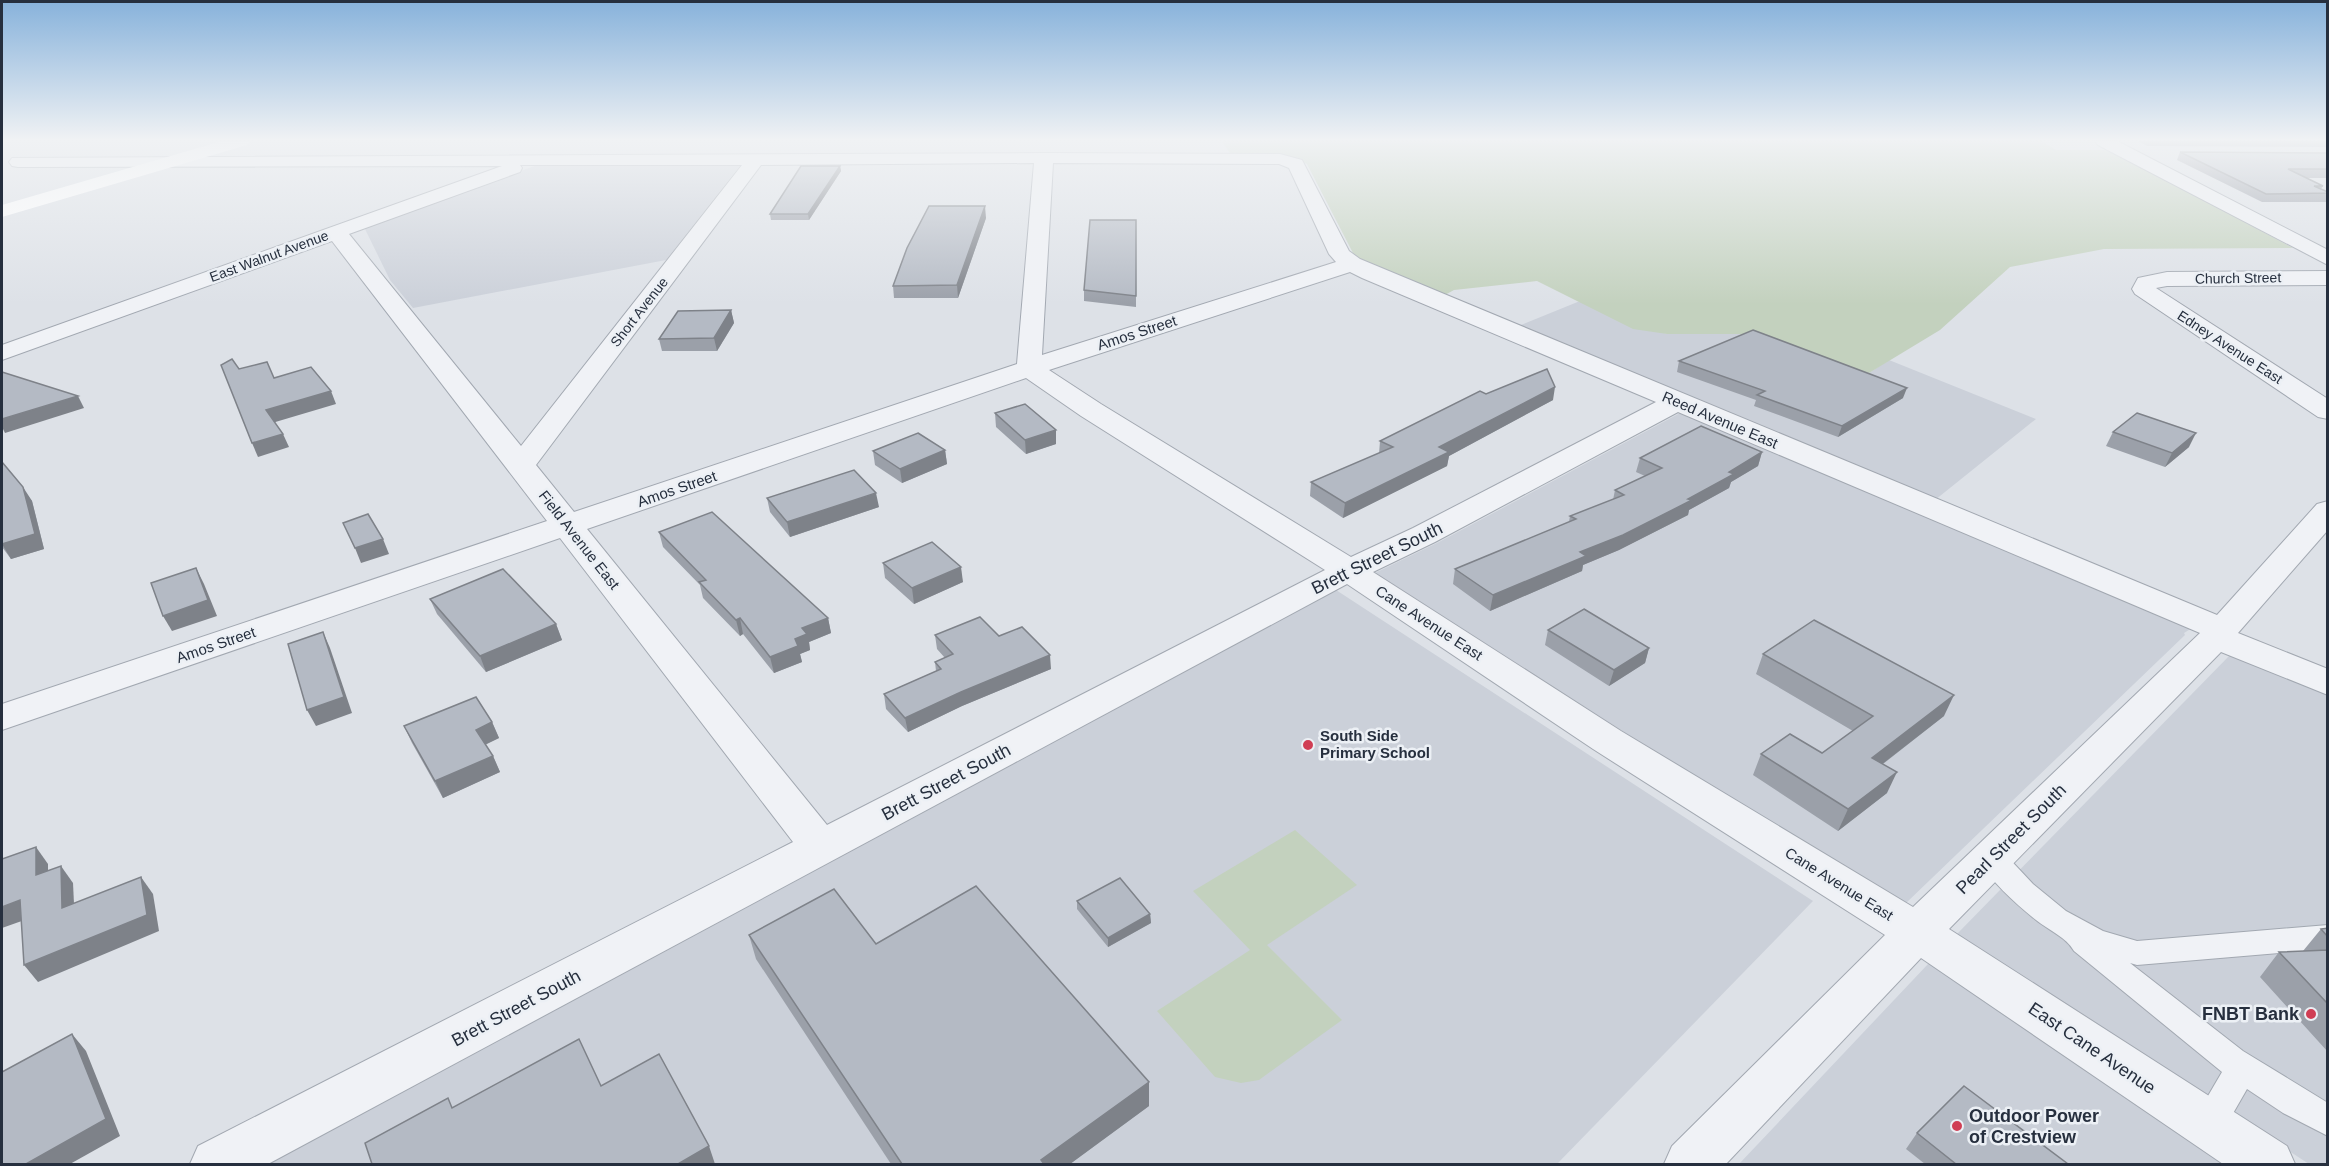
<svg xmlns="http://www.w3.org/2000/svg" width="2329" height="1166" font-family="Arial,sans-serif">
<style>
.built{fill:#cbd0d9}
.green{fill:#c3d1be}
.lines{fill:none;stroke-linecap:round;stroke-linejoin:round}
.lane-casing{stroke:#a2a8b1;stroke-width:2}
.street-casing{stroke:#a2a8b1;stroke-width:2}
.lane{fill:#f0f2f6;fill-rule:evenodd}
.street{fill:#f0f2f6;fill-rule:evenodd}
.secondary{fill:#fff;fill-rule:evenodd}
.wall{fill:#9ba0a9}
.shaded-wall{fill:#7e8289}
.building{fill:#b4bac4;stroke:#7e8289;stroke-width:1.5}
.poi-dot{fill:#d03e54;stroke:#ecf0f5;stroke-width:2}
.labels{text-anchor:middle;stroke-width:5;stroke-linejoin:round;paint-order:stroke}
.far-street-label{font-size:14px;fill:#262f3e;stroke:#ecf0f5}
.street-label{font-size:15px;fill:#262f3e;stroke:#ecf0f5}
.poi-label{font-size:15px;font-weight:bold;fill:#262f3e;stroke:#ecf0f5;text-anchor:start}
.near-street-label{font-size:18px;fill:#262f3e;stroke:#ecf0f5}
.near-poi-label{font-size:18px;font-weight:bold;fill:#262f3e;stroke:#ecf0f5;text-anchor:end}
</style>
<rect width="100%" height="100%" fill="#dde1e7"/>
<g class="built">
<path d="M 743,162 L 666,260 L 413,308 L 390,280 L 364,227 L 543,163 Z"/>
<path d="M 1580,301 L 1597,310 L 1667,334 L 1739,334 L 1793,355 L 1869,373 L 1889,360 L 2036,419 L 1935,500 L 1516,327 Z"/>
<path d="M 1682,412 L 2192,628 L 2184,633 L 2185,635 L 1905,904 L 1624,732 L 1375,573 L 1439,542 Z"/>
<path d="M 1336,590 L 1813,901 L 1557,1164 L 242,1164 Z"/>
<path d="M 2231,654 L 2327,695 L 2327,1164 L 2309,1164 L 1956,935 Z"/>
<path d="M 1929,963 L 2228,1164 L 1739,1164 Z"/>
</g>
<g class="green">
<path d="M 1222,141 L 2041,141 L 2056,150 L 2110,150 L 2293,248 L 2104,249 L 2010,267 L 1940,330 L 1869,373 L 1793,355 L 1739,334 L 1667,334 L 1633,329 L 1537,281 L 1454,290 L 1443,296 L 1364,262 L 1353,253 L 1307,164 L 1287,155 L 1231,155 Z"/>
<path d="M 1295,830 L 1357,885 L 1267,945 L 1342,1020 L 1259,1080 L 1241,1083 L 1215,1077 L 1157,1011 L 1250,950 L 1193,891 Z"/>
</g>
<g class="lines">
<defs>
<path id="lane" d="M 1992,848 L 2002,851 L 2033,884 L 2066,911 L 2103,931 L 2137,941 L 2328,925 L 2328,949 L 2137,965 L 2130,963 L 2243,1051 L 2328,1103 L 2328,1136 L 2283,1113 L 2247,1089 L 2220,1136 L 2208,1140 L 2196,1136 L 2191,1125 L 2222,1072 L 2074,951 C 2066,937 2050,931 2036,920 C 2015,903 1991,882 1978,858 L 1982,851 Z"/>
<g id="street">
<path d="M 2095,141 L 2117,141 L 2328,250 L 2328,265 L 2098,145 Z"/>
<path d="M 1044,153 L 1280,154 L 1302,160 L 1349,251 L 1360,259 L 2217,615 L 2317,504 L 2328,501 L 2328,530 L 2238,633 L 2328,669 L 2328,695 L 2221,652 L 1949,929 L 2287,1146 L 2295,1164 L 2223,1164 L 1921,958 L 1726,1164 L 1664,1164 L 1672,1146 L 1885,935 L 1593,749 L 1347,584 L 268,1164 L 190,1164 L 198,1146 L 793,842 L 560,538 L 2,730 L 2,704 L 547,521 L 332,241 L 2,360 L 2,345 L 502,166 L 18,167 L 12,166 L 9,162 L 12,158 ZM 1034,163 L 1017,364 L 574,512 L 536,465 L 761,165 ZM 1053,163 L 1279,164 L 1289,168 L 1329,254 L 1336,262 L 1042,355 ZM 520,165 L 742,165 L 521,446 L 349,234 L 520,172 L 522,168 ZM 1350,272 L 1362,278 L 1656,402 L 1413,528 L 1351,557 L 1101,404 L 1049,370 ZM 1026,378 L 1081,416 L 1325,570 L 827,825 L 587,529 ZM 1678,412 L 2200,633 L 1913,907 L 1621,731 L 1373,572 L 1435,542 Z"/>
<path d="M 2328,271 L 2328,285 L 2167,286 L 2156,288 L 2328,399 L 2328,419 L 2318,417 L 2135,294 L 2132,289 L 2138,278 L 2167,272 Z"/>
</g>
</defs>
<use href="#lane" class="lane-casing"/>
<use href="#street" class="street-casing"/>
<use href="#lane" class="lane"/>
<use href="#street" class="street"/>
<path class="secondary" d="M 222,141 L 250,141 L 247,145 L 2,217 L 2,205 Z"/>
</g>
<g class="wall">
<path d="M 2138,141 L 2328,141 L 2328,147 L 2147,146 Z"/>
<path d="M 2180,152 L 2328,153 L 2328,178 L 2306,178 L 2323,186 L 2321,189 L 2328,192 L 2328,200 L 2326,202 L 2262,202 L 2177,160 Z"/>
<path d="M 840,166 L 841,171 L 809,220 L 771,220 L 770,214 Z"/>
<path d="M 986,218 L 958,298 L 894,298 L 893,286 Z"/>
<path d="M 1136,220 L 1136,307 L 1084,301 L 1084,290 Z"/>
<path d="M 731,310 L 734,323 L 717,351 L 662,351 L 659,339 Z"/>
<path d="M 1679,361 L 1903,398 L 1838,437 L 1754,406 L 1756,400 L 1677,372 Z"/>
<path d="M 1486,394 L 1553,400 L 1449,456 L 1447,466 L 1343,518 L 1310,496 L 1311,482 L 1379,454 L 1380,441 Z"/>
<path d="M 995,413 L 1056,444 L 1026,454 L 996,427 Z"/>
<path d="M 2113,432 L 2189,447 L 2165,467 L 2106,446 Z"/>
<path d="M 945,450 L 947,464 L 902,483 L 875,465 L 873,451 Z"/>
<path d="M 1762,452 L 1758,466 L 1731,482 L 1729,488 L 1689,510 L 1688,515 L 1619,550 L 1583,565 L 1582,571 L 1490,611 L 1453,584 L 1455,569 L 1569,522 L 1570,516 L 1613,500 L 1615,490 L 1645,476 L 1636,472 L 1640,458 Z"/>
<path d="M 2,462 L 32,501 L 44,549 L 11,559 L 2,547 Z"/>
<path d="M 767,498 L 879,507 L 790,537 L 770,512 Z"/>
<path d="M 659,532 L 828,618 L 831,633 L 809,642 L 810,650 L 800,654 L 802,662 L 774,673 L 743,634 L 740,636 L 703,598 L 700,585 L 663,547 Z"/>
<path d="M 883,563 L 963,582 L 914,604 L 885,578 Z"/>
<path d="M 430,599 L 556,624 L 562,640 L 486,672 L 437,614 Z"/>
<path d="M 1548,630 L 1649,648 L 1645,663 L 1609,686 L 1545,645 Z"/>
<path d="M 935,635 L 999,636 L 1051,669 L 962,706 L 908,732 L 886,709 L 884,694 L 936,671 L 935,662 L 945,658 L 937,649 Z"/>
<path d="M 1763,654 L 1944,716 L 1883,764 L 1887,793 L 1838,831 L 1753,775 L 1761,754 L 1822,753 L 1853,731 L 1756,674 Z"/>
<path d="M 492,722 L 499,738 L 485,745 L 493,756 L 500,772 L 443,798 L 412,743 L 404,726 Z"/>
<path d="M 1077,901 L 1150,914 L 1151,923 L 1108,947 L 1077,909 Z"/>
<path d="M 2328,928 L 2328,1052 L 2260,977 L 2279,952 L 2303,951 L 2321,929 Z"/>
<path d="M 749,935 L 876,944 L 1149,1082 L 1149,1106 L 1070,1164 L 891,1164 L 756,959 Z"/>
<path d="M 1917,1133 L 2068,1164 L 1925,1164 L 1906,1149 Z"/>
</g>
<g class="shaded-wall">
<path d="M 840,166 L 841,171 L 809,220 L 808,214 Z"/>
<path d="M 985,206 L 986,218 L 958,298 L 957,285 Z"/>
<path d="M 731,310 L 734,323 L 717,351 L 714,338 Z"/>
<path d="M 1555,387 L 1553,400 L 1449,456 L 1447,466 L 1343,518 L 1345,503 L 1439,447 Z"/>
<path d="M 1907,388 L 1903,398 L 1838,437 L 1842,426 Z"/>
<path d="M 331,391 L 336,404 L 272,423 L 266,410 Z"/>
<path d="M 78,396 L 84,408 L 5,433 L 2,427 L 2,419 Z"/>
<path d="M 1056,430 L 1056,444 L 1026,454 L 1025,440 Z"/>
<path d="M 2196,433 L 2189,447 L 2165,467 L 2172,453 Z"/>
<path d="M 283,434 L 289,447 L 258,457 L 252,443 Z"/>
<path d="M 945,450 L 947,464 L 902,483 L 900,469 Z"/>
<path d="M 1762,452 L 1758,466 L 1731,482 L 1729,488 L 1689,510 L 1688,515 L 1619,550 L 1583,565 L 1582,571 L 1490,611 L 1493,595 L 1688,499 L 1729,472 Z"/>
<path d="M 23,487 L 32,501 L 44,549 L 11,559 L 2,544 Z"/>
<path d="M 876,493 L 879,507 L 790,537 L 787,522 Z"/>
<path d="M 383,539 L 389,554 L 361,563 L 355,548 Z"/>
<path d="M 961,567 L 963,582 L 914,604 L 912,588 Z"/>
<path d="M 196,568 L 204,584 L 217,616 L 172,631 L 163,616 Z"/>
<path d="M 740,618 L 743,634 L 740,636 L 736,620 Z"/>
<path d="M 828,618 L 831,633 L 809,642 L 810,650 L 800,654 L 802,662 L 774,673 L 770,657 L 795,639 L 802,628 Z"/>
<path d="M 556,624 L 562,640 L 486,672 L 480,656 Z"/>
<path d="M 323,632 L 330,648 L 352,713 L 316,726 L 307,710 Z"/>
<path d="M 1649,648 L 1645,663 L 1609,686 L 1614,670 Z"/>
<path d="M 1050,655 L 1051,669 L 962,706 L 908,732 L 905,718 L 961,692 Z"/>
<path d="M 1954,695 L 1944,716 L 1863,779 L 1872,758 Z"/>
<path d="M 492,722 L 499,738 L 482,746 L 476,730 Z"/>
<path d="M 493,756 L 500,772 L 443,798 L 435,781 Z"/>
<path d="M 1897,772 L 1887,793 L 1838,831 L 1848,809 Z"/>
<path d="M 36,847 L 48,864 L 48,892 L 36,875 Z"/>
<path d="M 61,866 L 73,883 L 75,925 L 62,908 Z"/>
<path d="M 141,877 L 153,894 L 159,931 L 38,982 L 24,965 Z"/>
<path d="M 20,900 L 33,917 L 2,928 L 2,907 Z"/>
<path d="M 1150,914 L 1151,923 L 1108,947 L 1108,938 Z"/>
<path d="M 72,1034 L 86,1051 L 120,1136 L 70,1164 L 26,1164 Z"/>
<path d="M 1149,1082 L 1149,1106 L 1070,1164 L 1041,1164 L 1041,1160 Z"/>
<path d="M 709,1146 L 715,1164 L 678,1164 Z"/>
</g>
<g class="building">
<path d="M 2180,152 L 2328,153 L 2328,169 L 2288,169 L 2323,186 L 2314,186 L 2328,192 L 2328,193 L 2266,194 Z"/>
<path d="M 801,166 L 840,166 L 808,214 L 770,214 Z"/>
<path d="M 929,206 L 985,206 L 957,285 L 893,286 L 907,248 Z"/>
<path d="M 1090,220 L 1136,220 L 1136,296 L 1084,290 Z"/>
<path d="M 731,310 L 714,338 L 659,339 L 678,311 Z"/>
<path d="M 1753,330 L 1907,388 L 1842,426 L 1757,395 L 1765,391 L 1679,361 Z"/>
<path d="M 232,359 L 239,369 L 267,362 L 274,378 L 311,367 L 331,391 L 266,410 L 283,434 L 252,443 L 221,365 Z"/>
<path d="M 1547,369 L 1555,387 L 1439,447 L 1449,452 L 1345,503 L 1311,482 L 1393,447 L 1380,441 L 1480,391 L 1486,394 Z"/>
<path d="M 2,372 L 78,396 L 2,419 Z"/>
<path d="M 1025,404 L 1056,430 L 1025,440 L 995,413 Z"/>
<path d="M 2137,413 L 2196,433 L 2172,453 L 2113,432 Z"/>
<path d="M 1701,426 L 1762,452 L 1729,472 L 1734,474 L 1688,499 L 1692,500 L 1623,535 L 1580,552 L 1586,556 L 1493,595 L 1455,569 L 1576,519 L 1570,516 L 1624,495 L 1615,490 L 1662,468 L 1640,458 Z"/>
<path d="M 918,433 L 945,450 L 900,469 L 873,451 Z"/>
<path d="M 2,462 L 23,487 L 35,534 L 2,544 Z"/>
<path d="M 854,470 L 876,493 L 787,522 L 767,498 Z"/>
<path d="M 712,512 L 828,618 L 802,628 L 807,634 L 795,639 L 798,646 L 770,657 L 740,618 L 736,620 L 699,582 L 706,580 L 659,532 Z"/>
<path d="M 368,514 L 383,539 L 355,548 L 343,523 Z"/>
<path d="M 932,542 L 961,567 L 912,588 L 883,563 Z"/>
<path d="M 196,568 L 208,600 L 163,616 L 151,583 Z"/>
<path d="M 503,569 L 556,624 L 480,656 L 430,599 Z"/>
<path d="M 1584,609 L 1649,648 L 1614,670 L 1548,630 Z"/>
<path d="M 980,617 L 999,636 L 1022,627 L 1050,655 L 961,692 L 905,718 L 884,694 L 941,669 L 935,662 L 953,654 L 935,635 Z"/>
<path d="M 1814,620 L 1954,695 L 1872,758 L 1897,772 L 1848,809 L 1761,754 L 1790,734 L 1822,753 L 1873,716 L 1763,654 Z"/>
<path d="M 323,632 L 344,697 L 307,710 L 288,644 Z"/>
<path d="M 476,697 L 492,722 L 476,730 L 493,756 L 435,781 L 404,726 Z"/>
<path d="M 36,847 L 36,875 L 61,866 L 62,908 L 141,877 L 147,915 L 24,965 L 20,900 L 2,907 L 2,859 Z"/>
<path d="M 1120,878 L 1150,914 L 1108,938 L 1077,901 Z"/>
<path d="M 976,886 L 1149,1082 L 1041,1160 L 1044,1164 L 902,1164 L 749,935 L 834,889 L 876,944 Z"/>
<path d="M 2328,928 L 2328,937 L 2321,929 Z"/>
<path d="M 2328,950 L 2328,1004 L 2279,952 Z"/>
<path d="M 72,1034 L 106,1119 L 26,1164 L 2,1164 L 2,1072 Z"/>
<path d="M 579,1039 L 601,1086 L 659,1054 L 709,1146 L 678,1164 L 372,1164 L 365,1143 L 448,1098 L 452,1108 Z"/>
<path d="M 1964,1086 L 2068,1164 L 1956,1164 L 1917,1133 Z"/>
</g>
<linearGradient id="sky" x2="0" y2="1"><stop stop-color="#87b2db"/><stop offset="0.46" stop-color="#f0f2f4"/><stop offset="1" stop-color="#f0f2f4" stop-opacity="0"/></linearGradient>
<rect width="2329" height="304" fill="url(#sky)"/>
<g class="poi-dot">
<circle cx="1308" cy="745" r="6"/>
<circle cx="2311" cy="1014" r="6"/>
<circle cx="1957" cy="1126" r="6"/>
</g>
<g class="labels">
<g class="far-street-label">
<text transform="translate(269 256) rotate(-20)" y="5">East Walnut Avenue</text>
<text transform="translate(2238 278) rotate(-1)" y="5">Church Street</text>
<text transform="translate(639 312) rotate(-52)" y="5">Short Avenue</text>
<text transform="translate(2230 347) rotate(33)" y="5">Edney Avenue East</text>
</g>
<g class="street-label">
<text transform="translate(1137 333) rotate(-18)" y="5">Amos Street</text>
<text transform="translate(1720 420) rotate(23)" y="5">Reed Avenue East</text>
<text transform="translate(677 489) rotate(-19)" y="5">Amos Street</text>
<text transform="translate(579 540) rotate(52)" y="5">Field Avenue East</text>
<text transform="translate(1429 623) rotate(33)" y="5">Cane Avenue East</text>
<text transform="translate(216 645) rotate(-19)" y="5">Amos Street</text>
<text transform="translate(1839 884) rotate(32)" y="5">Cane Avenue East</text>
</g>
<g class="poi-label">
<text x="1320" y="741">South Side<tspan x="1320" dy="17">Primary School</tspan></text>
</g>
<g class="near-street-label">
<text transform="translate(1377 558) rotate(-26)" y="6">Brett Street South</text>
<text transform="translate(946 782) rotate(-28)" y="6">Brett Street South</text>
<text transform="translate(2011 839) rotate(-45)" y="6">Pearl Street South</text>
<text transform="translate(516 1008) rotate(-28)" y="6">Brett Street South</text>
<text transform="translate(2092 1048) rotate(34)" y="6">East Cane Avenue</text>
</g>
<g class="near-poi-label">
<text x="2299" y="1020">FNBT Bank</text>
<text x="1969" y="1122" text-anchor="start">Outdoor Power<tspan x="1969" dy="21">of Crestview</tspan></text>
</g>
</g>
<rect width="2329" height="1166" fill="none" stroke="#262f3e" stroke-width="6"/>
</svg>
